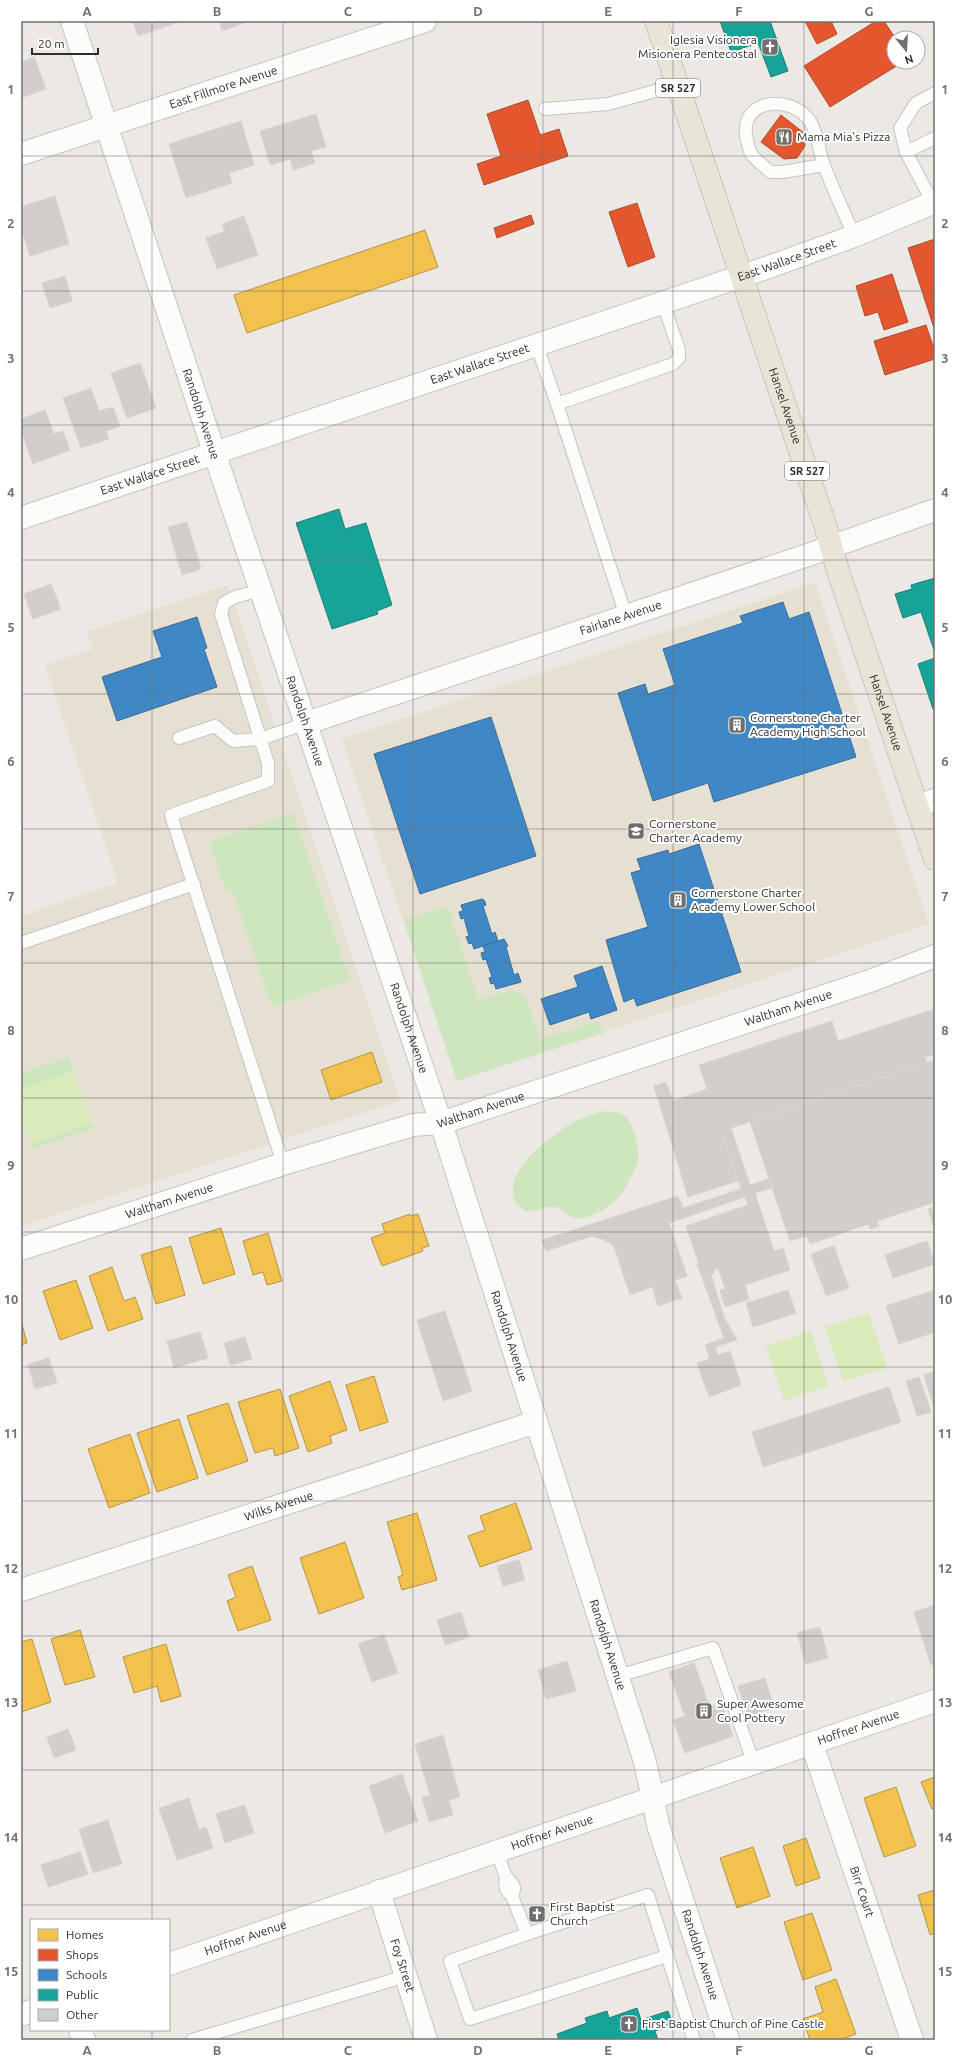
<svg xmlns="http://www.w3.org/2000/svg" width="956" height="2061" font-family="Ubuntu,sans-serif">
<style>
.education{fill:#e6e0d3}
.green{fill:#cee6be}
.pitch{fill:#d9eabb}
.homes{fill:#f2c14e;stroke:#b79544}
.shops{fill:#e4572e;stroke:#ad4b2e}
.schools{fill:#3f88c5;stroke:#3a6d98}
.public{fill:#17a398;stroke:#1e8078}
.building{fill:#d1cecb;stroke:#d7d4d0}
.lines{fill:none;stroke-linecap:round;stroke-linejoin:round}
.lane-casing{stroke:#c5c4c5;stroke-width:14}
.street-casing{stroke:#c5c4c5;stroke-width:24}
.secondary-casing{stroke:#c5c4c5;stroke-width:24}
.primary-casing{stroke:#c6c5c4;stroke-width:24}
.lane{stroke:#fcfcfb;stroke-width:12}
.street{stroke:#fcfcfb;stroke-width:22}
.secondary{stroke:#fcfcfb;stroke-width:22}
.primary{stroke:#e8e4d6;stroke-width:22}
.grid{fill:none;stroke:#706f6e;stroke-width:1;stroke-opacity:0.55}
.labels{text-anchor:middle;stroke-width:4;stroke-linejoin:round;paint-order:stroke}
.shield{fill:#fff;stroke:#6d6d6d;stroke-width:1}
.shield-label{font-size:11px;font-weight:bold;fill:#2e2e2e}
.poi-label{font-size:12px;fill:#2e2e2e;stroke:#fff;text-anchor:start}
.street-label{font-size:12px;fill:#2e2e2e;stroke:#fff}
.neatline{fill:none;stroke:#706f6e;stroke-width:1.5}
.grid-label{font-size:13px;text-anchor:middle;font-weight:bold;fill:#706f6e}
</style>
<rect width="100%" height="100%" fill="#ece8e4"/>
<g class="education">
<path d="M 815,582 L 929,924 L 457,1081 L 342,739 Z"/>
<path d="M 228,585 L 400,1101 L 21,1226 L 21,916 L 118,883 L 45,665 L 93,649 L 87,632 Z"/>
</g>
<g class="green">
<path d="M 293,813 L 350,980 L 272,1007 L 232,889 L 225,890 L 209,842 Z"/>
<path d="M 448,906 L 478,1000 L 512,990 L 525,996 L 540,1039 L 599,1021 L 603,1033 L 457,1081 L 404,920 Z"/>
<path d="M 69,1057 L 93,1128 L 32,1149 L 21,1117 L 21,1073 Z"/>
<path d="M 605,1111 C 623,1112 627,1114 634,1131 C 637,1140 640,1154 637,1164 C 635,1169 625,1189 622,1193 C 613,1205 581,1228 567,1214 C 548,1195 533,1221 521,1208 C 491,1179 550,1136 574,1122 C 584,1117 594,1114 605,1111 Z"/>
</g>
<g class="pitch">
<path d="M 73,1071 L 91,1123 L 30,1144 L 21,1117 L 21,1089 Z"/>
<path d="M 869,1313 L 887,1368 L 843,1381 L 825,1327 Z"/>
<path d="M 811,1331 L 828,1386 L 784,1401 L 766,1346 Z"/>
</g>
<g class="homes">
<path d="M 425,230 L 438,267 L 247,333 L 234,295 Z"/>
<path d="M 372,1052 L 382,1082 L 331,1100 L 321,1070 Z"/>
<path d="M 410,1214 L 411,1216 L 418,1214 L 429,1246 L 422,1248 L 423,1251 L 382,1266 L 371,1238 L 385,1233 L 382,1224 Z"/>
<path d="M 221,1228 L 235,1274 L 203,1284 L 189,1238 Z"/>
<path d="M 268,1233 L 282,1281 L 267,1285 L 263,1272 L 253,1275 L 243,1241 Z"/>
<path d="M 171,1246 L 185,1295 L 156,1304 L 141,1255 Z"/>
<path d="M 112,1267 L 124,1301 L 135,1297 L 143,1319 L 108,1331 L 89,1276 Z"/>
<path d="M 76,1280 L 93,1328 L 60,1340 L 43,1291 Z"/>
<path d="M 21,1320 L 27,1343 L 21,1345 Z"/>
<path d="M 374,1376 L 388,1422 L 360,1431 L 346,1385 Z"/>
<path d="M 330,1381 L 347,1430 L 330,1436 L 332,1443 L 308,1452 L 289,1396 Z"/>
<path d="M 280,1389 L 299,1448 L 275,1456 L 273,1448 L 255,1453 L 238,1402 Z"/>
<path d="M 228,1403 L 248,1461 L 207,1475 L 187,1416 Z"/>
<path d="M 179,1419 L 198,1478 L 157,1492 L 137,1433 Z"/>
<path d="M 130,1434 L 150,1493 L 109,1508 L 88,1449 Z"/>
<path d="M 516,1503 L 532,1549 L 480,1567 L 468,1536 L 485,1530 L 480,1516 Z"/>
<path d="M 417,1513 L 437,1580 L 402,1590 L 398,1577 L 403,1575 L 387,1522 Z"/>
<path d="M 345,1542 L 364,1598 L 319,1614 L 300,1558 Z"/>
<path d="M 252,1566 L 271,1620 L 238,1631 L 227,1601 L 236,1597 L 228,1575 Z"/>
<path d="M 80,1630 L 95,1677 L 65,1685 L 51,1639 Z"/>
<path d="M 32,1639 L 51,1702 L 21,1712 L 21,1642 Z"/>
<path d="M 166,1644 L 181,1696 L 161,1702 L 157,1686 L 134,1693 L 123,1657 Z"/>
<path d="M 935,1777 L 935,1808 L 932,1809 L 921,1782 Z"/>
<path d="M 896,1787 L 916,1846 L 884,1857 L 864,1798 Z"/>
<path d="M 806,1838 L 820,1878 L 796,1886 L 783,1846 Z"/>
<path d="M 753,1847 L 770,1896 L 737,1908 L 720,1858 Z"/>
<path d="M 935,1890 L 935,1933 L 930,1935 L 918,1895 Z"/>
<path d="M 812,1913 L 832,1970 L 803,1980 L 784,1922 Z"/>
<path d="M 836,1979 L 856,2034 L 839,2040 L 810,2040 L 803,2019 L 823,2012 L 815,1987 Z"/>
</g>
<g class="shops">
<path d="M 805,21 L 831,21 L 837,34 L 817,44 Z"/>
<path d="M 876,21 L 884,21 L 895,38 L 894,62 L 903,62 L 830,107 L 804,66 Z"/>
<path d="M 528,100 L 540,135 L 559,129 L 568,156 L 484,185 L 477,164 L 501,156 L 487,114 Z"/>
<path d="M 781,115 L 804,133 L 805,146 L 797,158 L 784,159 L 761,142 Z"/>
<path d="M 637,203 L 655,257 L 628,267 L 609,212 Z"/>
<path d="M 531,215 L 534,224 L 497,238 L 494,228 Z"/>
<path d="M 935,239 L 935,331 L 908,248 Z"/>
<path d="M 892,274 L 908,322 L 884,330 L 878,312 L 865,316 L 856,286 Z"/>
<path d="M 926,325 L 935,352 L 935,359 L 885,375 L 874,341 Z"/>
</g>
<g class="schools">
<path d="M 783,602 L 789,619 L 809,612 L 856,757 L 714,802 L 708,783 L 653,801 L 618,693 L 645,684 L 648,694 L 675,685 L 663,649 L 743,623 L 740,616 Z"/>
<path d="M 197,617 L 207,648 L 204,649 L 217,687 L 117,721 L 102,677 L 162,657 L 153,631 Z"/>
<path d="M 491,717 L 536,856 L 420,894 L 374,754 Z"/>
<path d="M 699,844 L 741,972 L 637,1006 L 634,998 L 624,1002 L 606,940 L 648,927 L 631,873 L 641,870 L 637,859 L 668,850 L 669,854 Z"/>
<path d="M 482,899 L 484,900 L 486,905 L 483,906 L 492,934 L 495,932 L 498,941 L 474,949 L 472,943 L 469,944 L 466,937 L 469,936 L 464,918 L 461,919 L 459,912 L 463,911 L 461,905 Z"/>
<path d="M 504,939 L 508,946 L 506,947 L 514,975 L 518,973 L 521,982 L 496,989 L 494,983 L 491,984 L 489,978 L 492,977 L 486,959 L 483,960 L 481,953 L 485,952 L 483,946 Z"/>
<path d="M 602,966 L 617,1010 L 591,1019 L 589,1012 L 550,1025 L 541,999 L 578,987 L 574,976 Z"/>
</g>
<g class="public">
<path d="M 720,21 L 770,21 L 788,71 L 771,77 L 758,43 L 731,52 Z"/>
<path d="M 339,509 L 345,529 L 366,523 L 392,605 L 377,611 L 378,614 L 332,629 L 296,523 Z"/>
<path d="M 935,578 L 935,653 L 921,612 L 903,618 L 895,594 L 912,589 L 911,585 Z"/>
<path d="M 935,658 L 935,709 L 933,709 L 918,664 Z"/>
<path d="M 637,2008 L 641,2020 L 668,2011 L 673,2025 L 655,2031 L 658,2040 L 559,2040 L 557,2034 L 587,2023 L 585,2018 L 607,2011 L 609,2018 Z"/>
</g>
<g class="building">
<path d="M 133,21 L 181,21 L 138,36 Z"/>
<path d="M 219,21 L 247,21 L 247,22 L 222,31 Z"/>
<path d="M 34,57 L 46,89 L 21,98 L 21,62 Z"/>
<path d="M 316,114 L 326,147 L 311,151 L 315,163 L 293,170 L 290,159 L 270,165 L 260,131 Z"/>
<path d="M 241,121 L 254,165 L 229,173 L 232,183 L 186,198 L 169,144 Z"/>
<path d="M 55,196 L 69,244 L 30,256 L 21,228 L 21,207 Z"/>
<path d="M 244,216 L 258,255 L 217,269 L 206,238 L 225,231 L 222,224 Z"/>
<path d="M 65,276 L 72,301 L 50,308 L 42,283 Z"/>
<path d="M 140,363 L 156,408 L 127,418 L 111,373 Z"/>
<path d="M 91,388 L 99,411 L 113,407 L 120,426 L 106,431 L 109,439 L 81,448 L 63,398 Z"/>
<path d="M 45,410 L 54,434 L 63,431 L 70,450 L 33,464 L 21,429 L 21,419 Z"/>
<path d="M 187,522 L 201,569 L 182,575 L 168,527 Z"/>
<path d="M 51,584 L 61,609 L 33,619 L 24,594 Z"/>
<path d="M 935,1009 L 935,1054 L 925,1057 L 927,1063 L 731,1128 L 750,1185 L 769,1179 L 772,1188 L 755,1193 L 774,1251 L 783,1248 L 790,1270 L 745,1285 L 749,1299 L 725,1307 L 720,1290 L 725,1289 L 718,1268 L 714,1270 L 714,1273 L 711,1275 L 724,1317 L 737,1340 L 715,1347 L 718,1355 L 730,1351 L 741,1385 L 709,1397 L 697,1363 L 710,1359 L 705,1345 L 724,1338 L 697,1264 L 699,1264 L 686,1226 L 748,1205 L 745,1197 L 669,1223 L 687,1276 L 675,1280 L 682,1298 L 658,1306 L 652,1287 L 630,1295 L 614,1246 L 605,1240 L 592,1236 L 546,1251 L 542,1240 L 678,1196 L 683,1208 L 741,1189 L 723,1133 L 738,1181 L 688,1197 L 654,1086 L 666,1082 L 673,1101 L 707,1089 L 699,1065 L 832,1021 L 838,1041 Z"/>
<path d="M 935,1060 L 935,1202 L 877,1221 L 879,1226 L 870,1229 L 868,1224 L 810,1244 L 807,1236 L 790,1241 L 750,1122 Z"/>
<path d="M 935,1207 L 935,1232 L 928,1209 Z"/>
<path d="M 927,1241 L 935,1264 L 893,1278 L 885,1255 Z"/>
<path d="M 834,1246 L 849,1288 L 826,1296 L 811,1254 Z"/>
<path d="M 788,1290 L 796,1313 L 753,1327 L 746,1303 Z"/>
<path d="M 935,1290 L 935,1332 L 899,1344 L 886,1306 Z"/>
<path d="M 445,1311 L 472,1391 L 443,1401 L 417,1320 Z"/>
<path d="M 200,1332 L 208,1358 L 174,1368 L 167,1341 Z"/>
<path d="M 245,1337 L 252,1359 L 230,1365 L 224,1343 Z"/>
<path d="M 49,1358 L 57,1383 L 35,1389 L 28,1364 Z"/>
<path d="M 935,1371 L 935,1410 L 924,1375 Z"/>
<path d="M 919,1377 L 931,1412 L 917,1416 L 906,1381 Z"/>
<path d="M 889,1387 L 901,1422 L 763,1467 L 752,1432 Z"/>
<path d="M 519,1560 L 525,1580 L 503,1586 L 497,1566 Z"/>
<path d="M 935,1605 L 935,1664 L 931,1665 L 914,1612 Z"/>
<path d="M 461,1612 L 469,1637 L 445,1645 L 437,1620 Z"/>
<path d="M 820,1627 L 828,1658 L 806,1664 L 797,1633 Z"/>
<path d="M 384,1635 L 398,1673 L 372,1682 L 358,1644 Z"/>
<path d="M 567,1661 L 576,1691 L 546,1699 L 538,1670 Z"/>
<path d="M 694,1663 L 710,1707 L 722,1704 L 733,1736 L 685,1753 L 673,1720 L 685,1716 L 669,1672 Z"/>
<path d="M 765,1678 L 774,1708 L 748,1716 L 738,1686 Z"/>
<path d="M 68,1729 L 76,1750 L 54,1758 L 47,1737 Z"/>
<path d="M 443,1735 L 460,1797 L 449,1800 L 453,1815 L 429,1822 L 422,1797 L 430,1795 L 415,1744 Z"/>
<path d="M 402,1774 L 418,1821 L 385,1833 L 369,1786 Z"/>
<path d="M 189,1798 L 199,1830 L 206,1827 L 213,1848 L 177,1860 L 159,1808 Z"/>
<path d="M 245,1805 L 254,1833 L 225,1843 L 216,1814 Z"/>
<path d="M 108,1820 L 122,1864 L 93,1873 L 79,1829 Z"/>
<path d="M 80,1852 L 88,1874 L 48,1887 L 41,1865 Z"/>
</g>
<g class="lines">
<defs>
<g id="lane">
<path d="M 935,93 L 916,103 L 900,128 L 906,152 L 935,207"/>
<path d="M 545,109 L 608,104 L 677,85"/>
<path d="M 906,152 L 935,138"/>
<path d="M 824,165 L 783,172 L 770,172 C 764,166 757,161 752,155 C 749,151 748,145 747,140 C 737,99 790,93 810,121 C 818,133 819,152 824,165 C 833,189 844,212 854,236"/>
<path d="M 537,346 L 557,404 L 673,364 L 679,358 L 679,350 L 663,303"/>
<path d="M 557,404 L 626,616"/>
<path d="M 261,590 L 235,597 L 224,603 L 221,614 L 268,763 L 268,781 L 171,815 L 283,1164"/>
<path d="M 179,738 L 215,726 L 233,741 L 260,739 L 307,723"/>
<path d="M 21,943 L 194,884"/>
<path d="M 618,1676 L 713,1648 L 754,1764"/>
<path d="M 498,1851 C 500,1859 502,1870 506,1876 C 512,1884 517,1885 512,1896 C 505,1891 504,1885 506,1876"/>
<path d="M 512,1896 L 527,1934 L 648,1895 L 694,2040"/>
<path d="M 527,1934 L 450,1961 L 470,2019 L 667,1956"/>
<path d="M 192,2040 L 406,1976"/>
</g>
<g id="street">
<path d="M 72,21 L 215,455"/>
<path id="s1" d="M 21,154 L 425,21"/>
<path id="s2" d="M 307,723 L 808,555 L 935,510"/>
<path id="s3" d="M 21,1249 L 283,1164 L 413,1125 L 441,1123 L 870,981 L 935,956"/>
<path id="s4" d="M 21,1590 L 536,1422"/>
<path id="s5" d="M 812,1744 L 912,2040"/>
<path id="s6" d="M 653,1799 L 658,1825 L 728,2040"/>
<path id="s7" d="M 379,1891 L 426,2040"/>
<path d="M 80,2030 L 84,2040"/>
</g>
<g id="secondary">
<path id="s8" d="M 215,455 L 441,1123 L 645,1762 L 653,1799"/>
<path id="s9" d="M 21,518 L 769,267 L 854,236 L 935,202"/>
<path d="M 917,806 L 935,800"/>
<path id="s10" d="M 169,1964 L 935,1701"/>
<path d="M 21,2015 L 31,2011"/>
</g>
<g id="primary">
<path id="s11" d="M 656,21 L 826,528 L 838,571 L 935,859"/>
</g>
</defs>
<use href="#lane" class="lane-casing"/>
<use href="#street" class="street-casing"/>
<use href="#secondary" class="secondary-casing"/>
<use href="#primary" class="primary-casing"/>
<use href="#lane" class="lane"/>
<use href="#street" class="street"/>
<use href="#secondary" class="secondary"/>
<use href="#primary" class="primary"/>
</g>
<path class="grid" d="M 152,21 L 152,1920M 283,21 L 283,2040M 413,21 L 413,2040M 543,21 L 543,2040M 673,21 L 673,2040M 804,21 L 804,2040M 21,156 L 935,156M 21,291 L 935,291M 21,425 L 935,425M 21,560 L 935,560M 21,694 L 935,694M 21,829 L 935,829M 21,963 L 935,963M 21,1098 L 935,1098M 21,1232 L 935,1232M 21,1367 L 935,1367M 21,1501 L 935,1501M 21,1636 L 935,1636M 21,1770 L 935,1770M 21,1905 L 935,1905M 152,2030 L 152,2040"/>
<defs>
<symbol id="church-square" viewBox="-11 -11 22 22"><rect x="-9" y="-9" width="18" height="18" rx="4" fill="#706f6e" stroke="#fff"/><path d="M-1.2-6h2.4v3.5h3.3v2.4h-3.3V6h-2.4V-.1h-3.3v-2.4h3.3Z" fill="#fff"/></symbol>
<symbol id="restaurant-square" viewBox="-11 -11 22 22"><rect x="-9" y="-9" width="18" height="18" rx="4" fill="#706f6e" stroke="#fff"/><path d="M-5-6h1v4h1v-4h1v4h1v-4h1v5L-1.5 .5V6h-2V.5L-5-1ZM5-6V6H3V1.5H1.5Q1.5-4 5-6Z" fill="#fff"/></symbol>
<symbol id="building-square" viewBox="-11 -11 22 22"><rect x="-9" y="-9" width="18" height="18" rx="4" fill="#706f6e" stroke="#fff"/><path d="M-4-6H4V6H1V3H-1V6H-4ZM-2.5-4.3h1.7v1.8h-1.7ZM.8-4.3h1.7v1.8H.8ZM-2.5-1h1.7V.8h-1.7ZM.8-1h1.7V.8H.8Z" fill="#fff"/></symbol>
<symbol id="school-square" viewBox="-11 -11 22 22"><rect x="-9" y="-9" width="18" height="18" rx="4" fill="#706f6e" stroke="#fff"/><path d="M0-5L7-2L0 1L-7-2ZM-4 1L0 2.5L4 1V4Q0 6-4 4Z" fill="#fff"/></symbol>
</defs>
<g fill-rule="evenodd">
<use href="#church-square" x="760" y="37" width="20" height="20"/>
<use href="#restaurant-square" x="774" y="127" width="20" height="20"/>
<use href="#building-square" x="727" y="715" width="20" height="20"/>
<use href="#school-square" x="626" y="821" width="20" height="20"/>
<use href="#building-square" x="668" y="890" width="20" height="20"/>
<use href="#building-square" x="694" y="1701" width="20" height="20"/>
<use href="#church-square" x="527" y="1904" width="20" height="20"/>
<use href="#church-square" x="619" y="2014" width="20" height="20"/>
</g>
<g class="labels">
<g class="shield">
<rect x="656" y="79" width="44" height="18" rx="3"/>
<rect x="785" y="462" width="44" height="18" rx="3"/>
</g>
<g class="shield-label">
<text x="678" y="92">SR 527</text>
<text x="807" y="475">SR 527</text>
</g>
<g class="poi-label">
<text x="757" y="44" text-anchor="end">Iglesia Visionera<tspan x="757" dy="14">Misionera Pentecostal</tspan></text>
<text x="797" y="141">Mama Mia's Pizza</text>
<text x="750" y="722">Cornerstone Charter<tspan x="750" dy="14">Academy High School</tspan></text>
<text x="649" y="828">Cornerstone<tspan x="649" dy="14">Charter Academy</tspan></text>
<text x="691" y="897">Cornerstone Charter<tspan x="691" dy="14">Academy Lower School</tspan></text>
<text x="717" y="1708">Super Awesome<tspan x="717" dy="14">Cool Pottery</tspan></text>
<text x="550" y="1911">First Baptist<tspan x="550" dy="14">Church</tspan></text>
<text x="642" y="2028">First Baptist Church of Pine Castle</text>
</g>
<g class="street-label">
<text dy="4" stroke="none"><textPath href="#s1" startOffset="213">East Fillmore Avenue</textPath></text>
<text dy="4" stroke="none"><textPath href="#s9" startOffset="808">East Wallace Street</textPath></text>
<text dy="4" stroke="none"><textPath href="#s9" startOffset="484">East Wallace Street</textPath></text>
<text dy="4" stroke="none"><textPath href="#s11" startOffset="406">Hansel Avenue</textPath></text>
<text transform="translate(201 414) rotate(72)" y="4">Randolph Avenue</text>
<text dy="4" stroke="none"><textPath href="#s9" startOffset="136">East Wallace Street</textPath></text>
<text dy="4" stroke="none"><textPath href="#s2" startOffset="331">Fairlane Avenue</textPath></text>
<text dy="4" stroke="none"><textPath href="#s11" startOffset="729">Hansel Avenue</textPath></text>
<text dy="4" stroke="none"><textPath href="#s8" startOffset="281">Randolph Avenue</textPath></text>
<text dy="4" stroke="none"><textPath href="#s3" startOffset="805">Waltham Avenue</textPath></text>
<text dy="4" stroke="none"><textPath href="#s8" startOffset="605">Randolph Avenue</textPath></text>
<text dy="4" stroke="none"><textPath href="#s3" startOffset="481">Waltham Avenue</textPath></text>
<text dy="4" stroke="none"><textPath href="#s3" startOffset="156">Waltham Avenue</textPath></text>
<text dy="4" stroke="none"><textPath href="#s8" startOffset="929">Randolph Avenue</textPath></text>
<text dy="4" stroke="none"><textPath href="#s4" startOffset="271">Wilks Avenue</textPath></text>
<text dy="4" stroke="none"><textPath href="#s8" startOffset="1253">Randolph Avenue</textPath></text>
<text dy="4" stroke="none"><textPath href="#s10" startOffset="729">Hoffner Avenue</textPath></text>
<text dy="4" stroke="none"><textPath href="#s10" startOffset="405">Hoffner Avenue</textPath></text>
<text dy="4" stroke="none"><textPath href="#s5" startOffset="156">Birr Court</textPath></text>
<text dy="4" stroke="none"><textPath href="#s10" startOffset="81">Hoffner Avenue</textPath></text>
<text dy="4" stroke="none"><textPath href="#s6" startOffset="163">Randolph Avenue</textPath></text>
<text dy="4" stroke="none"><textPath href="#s7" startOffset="78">Foy Street</textPath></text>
</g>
</g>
<rect width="956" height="2061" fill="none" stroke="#ffffff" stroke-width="44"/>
<rect x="30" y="1919" width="140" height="112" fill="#ffffff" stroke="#ababab"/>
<rect x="38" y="1929" width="20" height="12" fill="#f2c14e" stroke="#ababab"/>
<text x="66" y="1939" font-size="12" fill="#2e2e2e">Homes</text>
<rect x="38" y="1949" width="20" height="12" fill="#e4572e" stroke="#ababab"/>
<text x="66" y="1959" font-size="12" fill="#2e2e2e">Shops</text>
<rect x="38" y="1969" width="20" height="12" fill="#3f88c5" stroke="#ababab"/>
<text x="66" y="1979" font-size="12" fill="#2e2e2e">Schools</text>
<rect x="38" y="1989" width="20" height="12" fill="#17a398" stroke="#ababab"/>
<text x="66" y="1999" font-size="12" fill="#2e2e2e">Public</text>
<rect x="38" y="2009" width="20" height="12" fill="#d1cecb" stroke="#ababab"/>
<text x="66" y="2019" font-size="12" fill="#2e2e2e">Other</text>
<g transform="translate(906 50) rotate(162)"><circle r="19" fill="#ffffff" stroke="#ababab"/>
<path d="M0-3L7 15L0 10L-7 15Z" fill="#706f6e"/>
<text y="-6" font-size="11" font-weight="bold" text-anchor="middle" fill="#2e2e2e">N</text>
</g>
<path d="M32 48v6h66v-6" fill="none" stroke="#2e2e2e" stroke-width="2"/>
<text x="38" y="48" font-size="12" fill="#2e2e2e" stroke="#ffffff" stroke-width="3" paint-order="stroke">20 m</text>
<rect x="22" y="22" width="912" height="2017" class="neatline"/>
<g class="grid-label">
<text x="87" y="16">A</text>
<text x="217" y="16">B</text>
<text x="348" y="16">C</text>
<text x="478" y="16">D</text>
<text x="608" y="16">E</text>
<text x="739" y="16">F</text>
<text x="869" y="16">G</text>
<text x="11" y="94">1</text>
<text x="945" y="94">1</text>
<text x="11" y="228">2</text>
<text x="945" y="228">2</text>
<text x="11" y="363">3</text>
<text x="945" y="363">3</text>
<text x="11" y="497">4</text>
<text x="945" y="497">4</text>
<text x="11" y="632">5</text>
<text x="945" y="632">5</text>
<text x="11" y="766">6</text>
<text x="945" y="766">6</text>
<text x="11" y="901">7</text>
<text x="945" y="901">7</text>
<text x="11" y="1035">8</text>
<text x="945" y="1035">8</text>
<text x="11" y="1170">9</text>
<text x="945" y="1170">9</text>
<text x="11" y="1304">10</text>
<text x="945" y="1304">10</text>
<text x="11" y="1438">11</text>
<text x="945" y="1438">11</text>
<text x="11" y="1573">12</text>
<text x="945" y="1573">12</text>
<text x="11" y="1707">13</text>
<text x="945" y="1707">13</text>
<text x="11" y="1842">14</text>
<text x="945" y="1842">14</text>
<text x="11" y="1976">15</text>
<text x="945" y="1976">15</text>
<text x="87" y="2055">A</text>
<text x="217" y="2055">B</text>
<text x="348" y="2055">C</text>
<text x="478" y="2055">D</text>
<text x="608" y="2055">E</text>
<text x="739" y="2055">F</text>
<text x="869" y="2055">G</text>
</g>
</svg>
